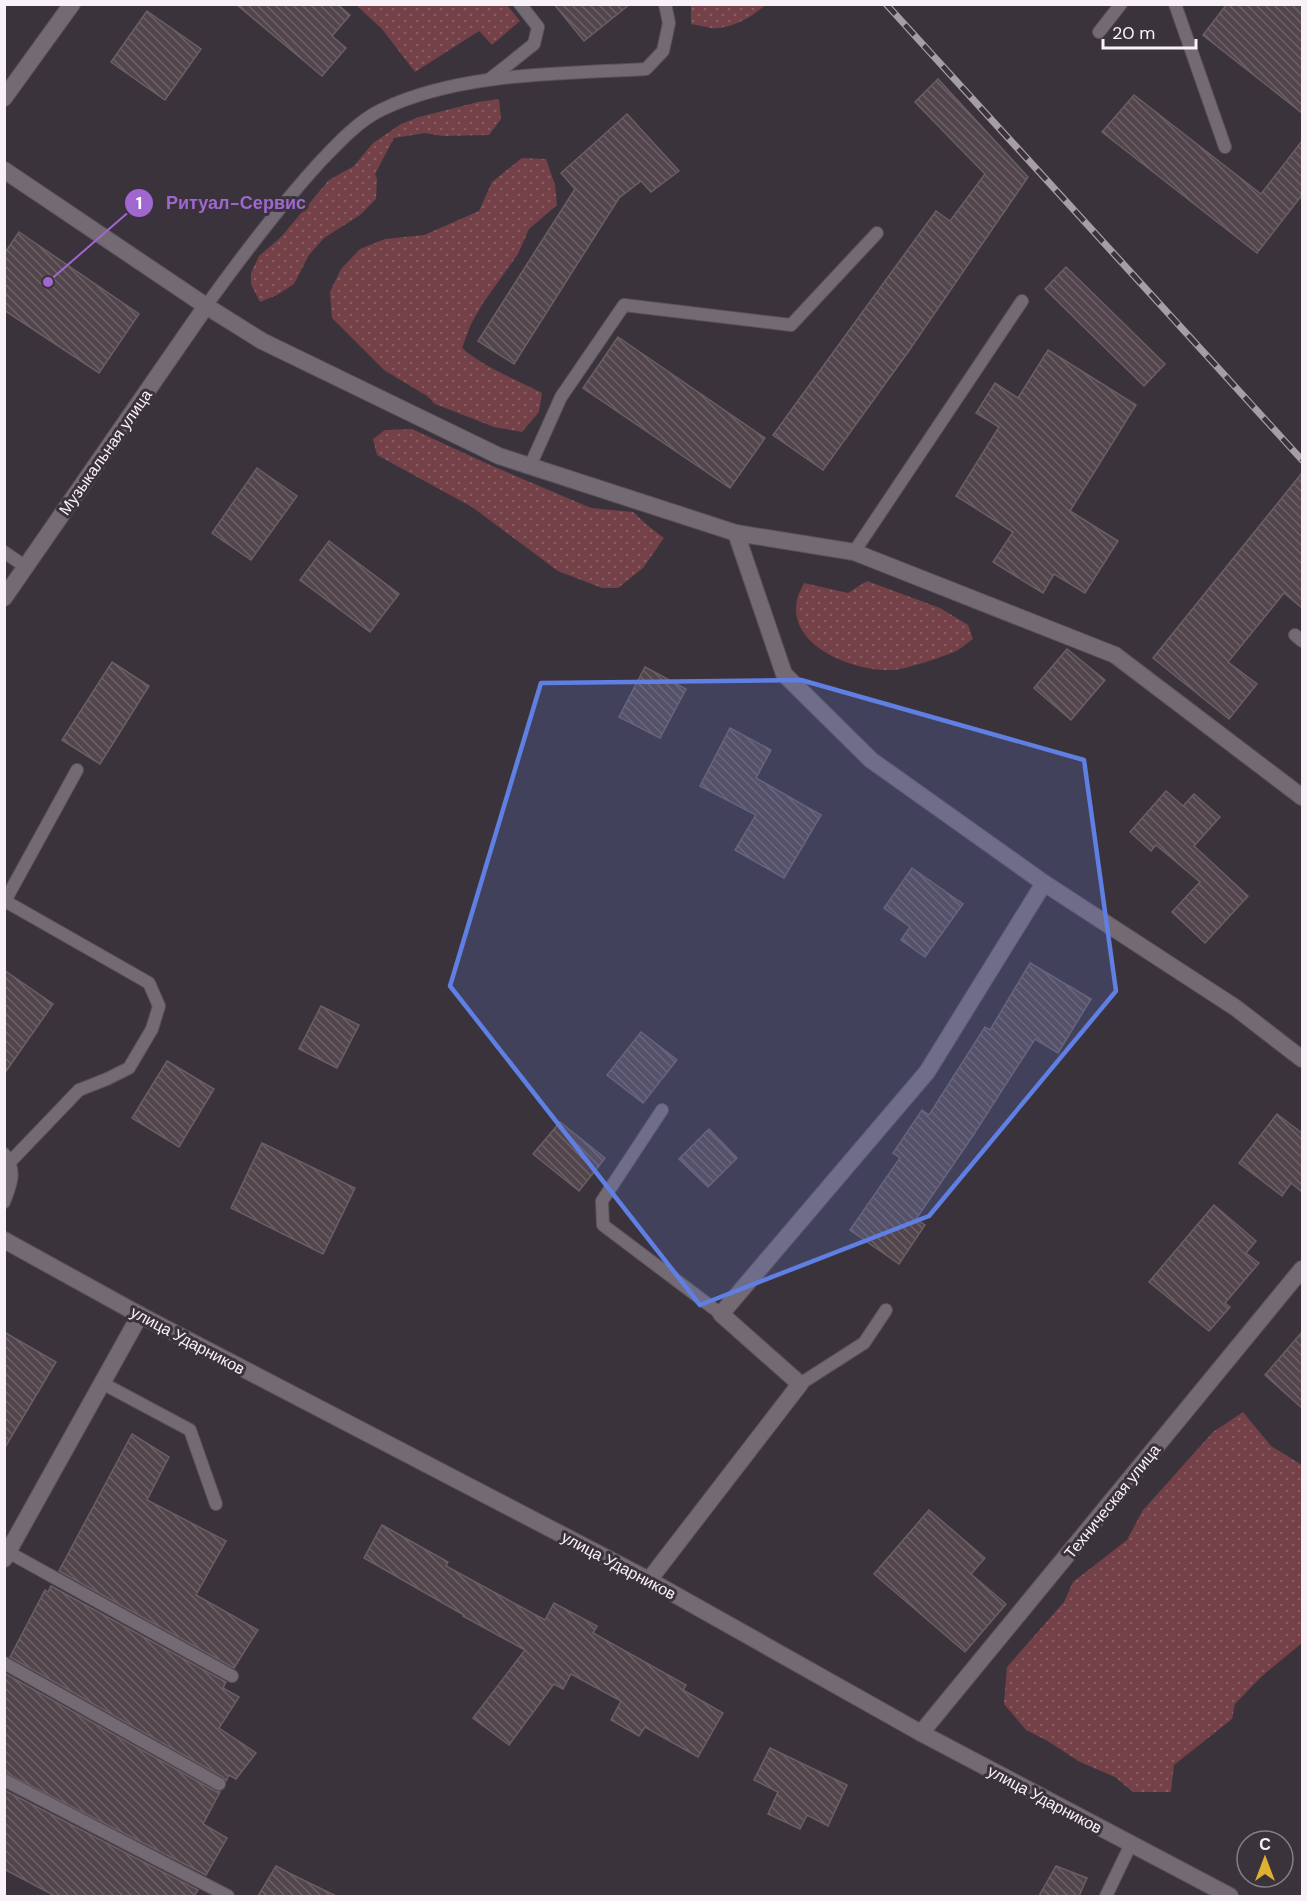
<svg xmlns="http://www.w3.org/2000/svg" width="1307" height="1901" font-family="'DM Sans',sans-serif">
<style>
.green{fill:url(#green-dots)}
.building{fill:url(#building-back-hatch);stroke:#6b5e64;stroke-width:1.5}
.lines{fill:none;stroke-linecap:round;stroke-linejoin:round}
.service-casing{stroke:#5a525a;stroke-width:14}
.minor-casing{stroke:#5a525a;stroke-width:18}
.service{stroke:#736a74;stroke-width:12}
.minor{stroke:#736a74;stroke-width:16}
.rail-casing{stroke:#a59ea5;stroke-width:7}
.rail{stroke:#3b333b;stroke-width:4.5;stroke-dasharray:14;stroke-linecap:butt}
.marked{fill:#5f7fe2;fill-opacity:0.2;stroke:#5f7fe2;stroke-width:4.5;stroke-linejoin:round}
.labels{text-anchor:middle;stroke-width:6;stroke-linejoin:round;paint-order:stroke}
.street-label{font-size:16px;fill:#f8f2f8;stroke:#3b333b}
.leader{fill:none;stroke:#a067d0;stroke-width:2}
.callout-dot{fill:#a067d0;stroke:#3b333b;stroke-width:2}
.mark-label{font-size:18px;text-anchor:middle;font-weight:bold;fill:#fff}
.callout-label{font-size:18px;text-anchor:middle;font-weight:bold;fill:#a067d0;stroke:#3b333b;stroke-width:6;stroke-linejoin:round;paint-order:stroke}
</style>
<defs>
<pattern id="green-dots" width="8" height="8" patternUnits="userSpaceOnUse" patternTransform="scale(1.5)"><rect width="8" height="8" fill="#734147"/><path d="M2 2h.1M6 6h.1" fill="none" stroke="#885d62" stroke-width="1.8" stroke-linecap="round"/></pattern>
<pattern id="building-back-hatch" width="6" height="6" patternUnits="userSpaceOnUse" patternTransform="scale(1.5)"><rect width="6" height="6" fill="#52464c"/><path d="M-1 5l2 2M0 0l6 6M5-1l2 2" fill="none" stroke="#6c6167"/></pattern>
</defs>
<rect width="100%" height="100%" fill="#3b333b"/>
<g class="green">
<path d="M 356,5 L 507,5 L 520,21 L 492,45 L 479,31 L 415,72 L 382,29 Z"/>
<path d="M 691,5 L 691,4 L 765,5 C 753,17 729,30 711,28 C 704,27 698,25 691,24 Z"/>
<path d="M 499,99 L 501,119 L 489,135 L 442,136 L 425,133 L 394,138 L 375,174 L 377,179 L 376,199 L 360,215 L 324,238 L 309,255 L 294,284 L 277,295 L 260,302 L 251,284 L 251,273 L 259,256 L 281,237 L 329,180 L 354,166 L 373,143 L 401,124 L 419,117 L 478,102 Z"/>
<path d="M 522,158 L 546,159 L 555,185 L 557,205 L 529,229 L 518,254 L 483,303 L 471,324 L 462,348 C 485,368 515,379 542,393 L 539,412 L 522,432 L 494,427 L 435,404 L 427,396 L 384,370 L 332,318 L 330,292 L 341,269 L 360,249 L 385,239 L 424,235 L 479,211 L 492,182 Z"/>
<path d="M 412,429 L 490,465 L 591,508 L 633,512 L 647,525 L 664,538 L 643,568 L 618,588 L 602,588 L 558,571 L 472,507 L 377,455 L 373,439 L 385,430 Z"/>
<path d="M 867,581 L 940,608 L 968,625 L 973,639 C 967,643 961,649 954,652 C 942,657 904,670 892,670 C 856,672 787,647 797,600 C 798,594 802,588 804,583 L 848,593 Z"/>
<path d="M 1243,1412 L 1271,1446 L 1302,1465 L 1302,1643 L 1262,1676 L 1235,1704 L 1232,1719 L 1174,1765 L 1171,1792 L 1133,1792 L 1115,1777 L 1080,1762 L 1046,1740 L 1026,1730 L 1004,1704 L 1007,1667 L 1064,1602 L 1073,1582 L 1127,1540 L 1143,1510 L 1213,1432 Z"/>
</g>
<g class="building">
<path d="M 236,4 L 337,4 L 350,15 L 332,36 L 346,48 L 322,76 Z"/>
<path d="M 554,4 L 630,4 L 584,41 Z"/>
<path d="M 1227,4 L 1302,4 L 1302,113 L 1203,35 Z"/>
<path d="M 147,11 L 201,49 L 165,100 L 111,62 Z"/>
<path d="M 938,79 L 1028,177 L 908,352 L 823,470 L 773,435 L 936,211 L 950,221 L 985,174 L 915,102 Z"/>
<path d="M 1134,95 L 1261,194 L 1302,141 L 1302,195 L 1257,253 L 1102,132 Z"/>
<path d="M 627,114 L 679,171 L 651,192 L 641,181 L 619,198 L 514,364 L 478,341 L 575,189 L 561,173 Z"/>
<path d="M 19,232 L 139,314 L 99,373 L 4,310 L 4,254 Z"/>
<path d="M 1066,267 L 1165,364 L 1144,386 L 1045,289 Z"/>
<path d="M 618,337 L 765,438 L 730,488 L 583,388 Z"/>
<path d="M 1048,350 L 1136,405 L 1070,511 L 1118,541 L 1085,593 L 1054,574 L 1043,593 L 993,562 L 1013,532 L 956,496 L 999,427 L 976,413 L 995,383 L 1018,398 Z"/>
<path d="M 257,468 L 297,496 L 251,560 L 212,533 Z"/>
<path d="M 1302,473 L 1302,608 L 1284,593 L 1228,662 L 1257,684 L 1229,719 L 1153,658 Z"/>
<path d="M 329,541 L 399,594 L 370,632 L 300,580 Z"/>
<path d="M 1067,649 L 1105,680 L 1071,720 L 1034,688 Z"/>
<path d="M 112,662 L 149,686 L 100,764 L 62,740 Z"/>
<path d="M 645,667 L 686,689 L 660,738 L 619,717 Z"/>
<path d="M 730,728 L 771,750 L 756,778 L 821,815 L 784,878 L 735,850 L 756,815 L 700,786 Z"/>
<path d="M 1166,791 L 1183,806 L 1194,794 L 1220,817 L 1194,846 L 1248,896 L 1205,943 L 1172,912 L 1200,882 L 1156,845 L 1151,851 L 1130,832 Z"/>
<path d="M 912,868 L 963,904 L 925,957 L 901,940 L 910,927 L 884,908 Z"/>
<path d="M 1030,963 L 1091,999 L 1058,1053 L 1035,1039 L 972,1137 L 916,1219 L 925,1225 L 899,1264 L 850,1230 L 900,1158 L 893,1153 L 922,1110 L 929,1115 L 985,1027 L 990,1030 Z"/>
<path d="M 4,970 L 53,1004 L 4,1074 Z"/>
<path d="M 321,1006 L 359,1025 L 337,1068 L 299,1049 Z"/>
<path d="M 641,1032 L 677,1060 L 643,1103 L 607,1075 Z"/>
<path d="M 167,1061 L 214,1089 L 179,1147 L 132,1118 Z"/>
<path d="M 1277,1114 L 1302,1133 L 1302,1192 L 1291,1183 L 1282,1196 L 1239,1163 Z"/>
<path d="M 560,1122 L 605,1158 L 579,1191 L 533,1154 Z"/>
<path d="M 709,1129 L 737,1158 L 708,1187 L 679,1159 Z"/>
<path d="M 262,1143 L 355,1188 L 323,1254 L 231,1208 Z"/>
<path d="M 1214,1205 L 1256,1241 L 1246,1253 L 1259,1263 L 1225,1303 L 1230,1307 L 1209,1331 L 1149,1282 Z"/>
<path d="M 4,1332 L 56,1362 L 4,1449 Z"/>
<path d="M 1302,1332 L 1302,1408 L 1265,1375 Z"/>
<path d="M 132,1434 L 169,1457 L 147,1500 L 226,1541 L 196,1595 L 258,1630 L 234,1668 L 59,1571 Z"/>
<path d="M 929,1510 L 985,1558 L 971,1574 L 1006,1604 L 965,1652 L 874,1574 Z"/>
<path d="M 382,1525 L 448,1562 L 446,1566 L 545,1620 L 554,1603 L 597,1626 L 593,1633 L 686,1685 L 683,1690 L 723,1713 L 698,1757 L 645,1727 L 639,1736 L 611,1720 L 621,1701 L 571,1674 L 563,1689 L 554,1684 L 509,1745 L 473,1718 L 525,1650 L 463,1616 L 464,1615 L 364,1558 Z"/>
<path d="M 51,1586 L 226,1682 L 223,1688 L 239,1697 L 219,1728 L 256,1753 L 236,1779 L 229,1775 L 226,1781 L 223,1777 L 10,1657 L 45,1590 L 48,1592 Z"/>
<path d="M 4,1673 L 215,1791 L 220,1792 L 203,1824 L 227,1838 L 206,1875 L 4,1772 Z"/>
<path d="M 770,1748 L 847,1785 L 828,1826 L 807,1815 L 800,1829 L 768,1814 L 778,1792 L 754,1780 Z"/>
<path d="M 4,1790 L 198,1890 L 194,1896 L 55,1896 L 4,1869 Z"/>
<path d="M 276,1866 L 291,1874 L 336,1896 L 258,1896 Z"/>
<path d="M 1056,1866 L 1087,1878 L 1079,1896 L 1039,1896 Z"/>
</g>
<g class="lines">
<defs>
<g id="service">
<path d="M 1175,4 L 1225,147"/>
<path d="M 1099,32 L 1121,4"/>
<path d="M 490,79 L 534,44 L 538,27 L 520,4"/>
<path d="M 206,306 C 242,256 278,208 319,163 C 337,144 358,121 381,110 C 459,72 561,74 646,69 L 663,51 L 669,23 L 665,4"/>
<path d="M 530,466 L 561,397 L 624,305 L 791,325 L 877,233"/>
<path d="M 4,552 L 26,567"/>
<path d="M 854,552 L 1022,301"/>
<path d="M 1295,635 L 1302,641"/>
<path d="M 662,1110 L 602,1201 L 603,1225 L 721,1314"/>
<path d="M 4,1154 C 17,1171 11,1184 4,1202"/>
<path d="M 10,1162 L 79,1090 L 107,1079 L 129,1068 L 152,1029 L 159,1006 L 149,983 L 5,901 L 77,770"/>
<path d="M 102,1383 L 190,1430 L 216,1504"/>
<path d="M 800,1384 L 864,1343 L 886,1310"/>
<path d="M 8,1552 L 232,1676"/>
<path d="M 4,1663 L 219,1784"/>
<path d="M 4,1780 L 228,1896"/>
<path d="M 1106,1896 L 1131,1844"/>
</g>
<g id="minor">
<path d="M 4,98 L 72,4"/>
<path d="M 4,170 L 206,306 L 262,341 L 499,456 L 736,533 L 854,552 L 1115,655 L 1302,797"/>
<path d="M 736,533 L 784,674 L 871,760 L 1044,883 L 1236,1008 L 1302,1059"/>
<path d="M 4,598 L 206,306"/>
<path d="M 4,1240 L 140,1315 L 649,1580 L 921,1733 L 1230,1896"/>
<path d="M 4,1559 L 140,1315"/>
<path d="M 649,1580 L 800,1384 L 721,1314 L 927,1072 L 1044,883"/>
<path d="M 921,1733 L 1302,1269"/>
</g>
</defs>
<use href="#service" class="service-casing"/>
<use href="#minor" class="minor-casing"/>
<use href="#service" class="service"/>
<use href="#minor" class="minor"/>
<defs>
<path id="rail" d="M 886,4 L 1302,460"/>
</defs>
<use href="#rail" class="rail-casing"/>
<use href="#rail" class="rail"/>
</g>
<path class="marked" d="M 801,680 L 1084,760 L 1116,991 L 929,1216 L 700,1305 L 450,986 L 541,683 Z"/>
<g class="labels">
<g class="street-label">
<text transform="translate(105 452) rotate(-55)" y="6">Музыкальная улица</text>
<text transform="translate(188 1340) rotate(28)" y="6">улица Ударников</text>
<text transform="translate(1112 1501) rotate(-51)" y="6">Техническая улица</text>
<text transform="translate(619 1565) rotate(28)" y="6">улица Ударников</text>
<text transform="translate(1045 1799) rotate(28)" y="6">улица Ударников</text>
</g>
</g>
<path class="leader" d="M48 282L139 203"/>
<g class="callout-dot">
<circle cx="48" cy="282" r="6"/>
<circle cx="139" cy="203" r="15"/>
</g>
<g class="mark-label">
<text x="139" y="209">1</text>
</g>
<g class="callout-label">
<text x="236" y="209">Ритуал-Сервис</text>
</g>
<rect width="1307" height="1901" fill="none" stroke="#f8f2f8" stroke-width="12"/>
<g transform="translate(1265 1859)"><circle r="28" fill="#3b333b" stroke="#877f87" stroke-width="1.5"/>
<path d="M0-4.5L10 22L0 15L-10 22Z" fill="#deb133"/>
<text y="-9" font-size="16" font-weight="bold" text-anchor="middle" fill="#f8f2f8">С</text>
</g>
<path d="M1103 39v9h93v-9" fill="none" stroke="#f8f2f8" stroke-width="3"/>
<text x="1112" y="39" font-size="18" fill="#f8f2f8" stroke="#3b333b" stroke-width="4.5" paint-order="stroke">20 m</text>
</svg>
